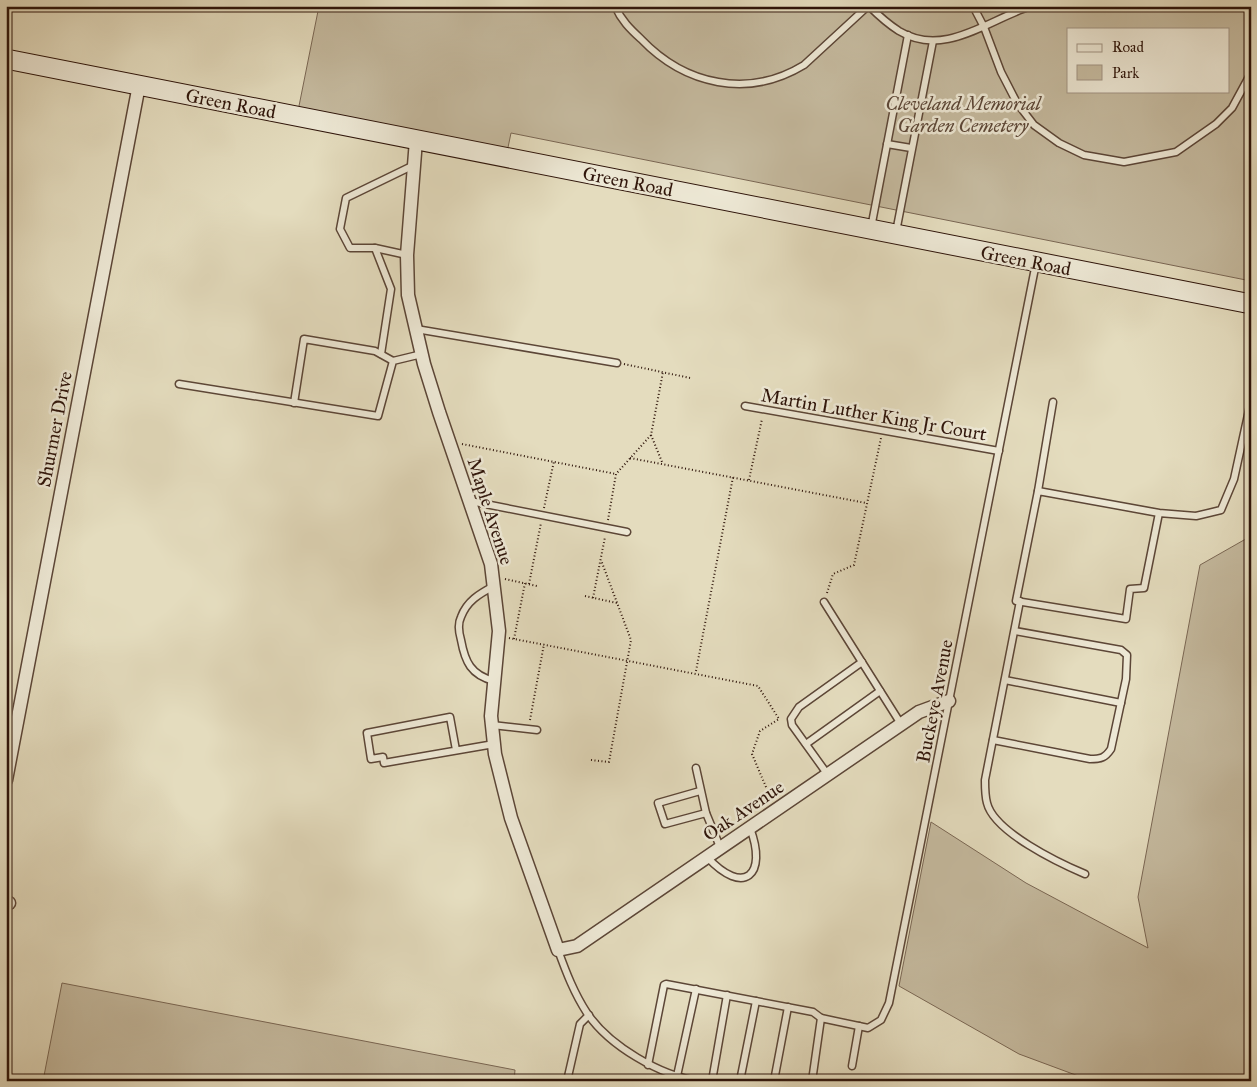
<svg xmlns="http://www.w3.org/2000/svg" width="1257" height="1087" font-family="'IM FELL Great Primer',serif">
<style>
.green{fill:#c5ba9f;stroke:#7a6754;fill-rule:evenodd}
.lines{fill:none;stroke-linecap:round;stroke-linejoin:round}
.service-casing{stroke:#5c4637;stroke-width:9}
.minor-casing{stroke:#5c4637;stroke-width:15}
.secondary-casing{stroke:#2e140a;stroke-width:21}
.path{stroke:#2e140a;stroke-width:2;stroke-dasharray:1 2.5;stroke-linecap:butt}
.service{stroke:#ede8d5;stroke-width:6}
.minor{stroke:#ede8d5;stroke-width:12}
.secondary{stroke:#ede8d5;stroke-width:19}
.labels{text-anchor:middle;stroke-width:5;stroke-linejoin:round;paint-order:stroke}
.street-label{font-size:19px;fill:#2e140a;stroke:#ede8d5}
.park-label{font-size:19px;font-style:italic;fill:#5b4637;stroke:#ede8d5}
</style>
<rect width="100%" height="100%" fill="#e4dcbe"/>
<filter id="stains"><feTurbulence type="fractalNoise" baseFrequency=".004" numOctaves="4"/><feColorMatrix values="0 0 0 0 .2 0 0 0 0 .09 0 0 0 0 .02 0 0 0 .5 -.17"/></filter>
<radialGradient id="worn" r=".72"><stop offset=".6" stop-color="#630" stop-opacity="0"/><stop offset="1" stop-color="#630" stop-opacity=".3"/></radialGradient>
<g class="green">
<path d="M 319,6 L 1251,6 L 1251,281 L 511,133 L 506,157 L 297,116 ZM 1068,29 L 1228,29 L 1228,91 L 1068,91 Z"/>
<path d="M 1251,536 L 1251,1081 L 1081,1081 L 1081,1077 L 1019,1054 L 899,986 L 931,822 L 1026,883 L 1148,948 L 1138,897 L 1200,565 Z"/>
<path d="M 62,983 L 515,1070 L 514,1081 L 43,1081 Z"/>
</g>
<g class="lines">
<defs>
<g id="service">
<path d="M 615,6 C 621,20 630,29 641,39 C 685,85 748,99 804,65 L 868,6"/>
<path d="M 869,6 C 878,15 888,24 899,31 C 944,58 988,20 1031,6"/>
<path d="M 973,6 L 984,27 L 1001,72 L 1017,103 L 1034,125 L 1059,143 L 1084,155 L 1124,162 L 1176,152 L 1216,124 L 1232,108 L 1251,73"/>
<path d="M 887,144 L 911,148"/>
<path d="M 871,228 L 908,35"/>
<path d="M 896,232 L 933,41"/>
<path d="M 375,248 L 391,289 L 381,354"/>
<path d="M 407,255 L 375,248 L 350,248 L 340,229 L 346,198 L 414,165"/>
<path d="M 416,329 L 617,363"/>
<path d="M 179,384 L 378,416 L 393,361 L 422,354"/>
<path d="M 294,403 L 304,339 L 375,351 L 393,361"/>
<path d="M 745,406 L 999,451"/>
<path d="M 1038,491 L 1053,402"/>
<path d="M 470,501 L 627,532"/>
<path d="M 1159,513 L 1144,588 L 1130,589 L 1126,619 L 1016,601 L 1038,491 L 1159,513 L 1196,516 L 1221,510 L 1234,479 L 1251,401"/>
<path d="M 494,586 C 479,594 467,601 461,617 C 458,623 459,633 461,640 C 465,662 471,675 494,681"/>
<path d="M 1020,601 L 985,780 C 985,787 985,796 987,803 C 994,832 1059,863 1085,874"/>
<path d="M 824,602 L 901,724"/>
<path d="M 1005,680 L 1121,703"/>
<path d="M 492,725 L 537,730"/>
<path d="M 993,740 L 1090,759 C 1101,759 1105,758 1111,749 L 1126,679 L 1127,655 L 1121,650 L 1015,631"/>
<path d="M 806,744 L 880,691"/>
<path d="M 456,750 L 450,717 L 367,733 L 371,759 L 383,757 L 384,763 L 494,744"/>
<path d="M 696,768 L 706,813 L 720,847"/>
<path d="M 828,775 L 792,725 L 791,719 L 799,707 L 862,662"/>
<path d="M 700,791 L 658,803 L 665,824 L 706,813"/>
<path d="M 707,857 C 744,897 768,875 750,828"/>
<path d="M 558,950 C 566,972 574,993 587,1013 C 609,1046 661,1076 699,1081"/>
<path d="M 648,1065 L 664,985 L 666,984 L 813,1012 L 821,1018"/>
<path d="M 852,1066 L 859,1026"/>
<path d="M 677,1076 L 696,989"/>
<path d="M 567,1081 L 580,1024 L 589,1015"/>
<path d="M 712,1081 L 727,995"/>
<path d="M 740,1081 L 756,1001"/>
<path d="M 774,1081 L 788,1007"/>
<path d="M 812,1081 L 821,1018 L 868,1028 L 881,1020 L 889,1003 L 1036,263"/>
</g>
<g id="minor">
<path d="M 416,140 L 407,255 L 408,295 L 424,364 L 439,412 L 491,564 L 499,631 L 491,716 L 495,754 L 511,818 L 558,950 L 577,946 L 919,712 L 949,701"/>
<path d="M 6,780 L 139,85"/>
<path d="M 6,903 L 9,903"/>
</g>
<path id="secondary" d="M 6,59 L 1251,304"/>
</defs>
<use href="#service" class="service-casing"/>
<use href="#minor" class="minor-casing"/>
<use href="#secondary" class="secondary-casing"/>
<g class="path">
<path d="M 624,364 L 690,378"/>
<path d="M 651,435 L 662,462"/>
<path d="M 462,444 L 616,474"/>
<path d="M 630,458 L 866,503"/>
<path d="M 749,480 L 762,419"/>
<path d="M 544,508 L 554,461"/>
<path d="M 608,520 L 616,474 L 651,435 L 663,372"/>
<path d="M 505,579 L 537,586"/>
<path d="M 529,584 L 541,523"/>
<path d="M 827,593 L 833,574 L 854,565 L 881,438"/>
<path d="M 585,596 L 617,603"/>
<path d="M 593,598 L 605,537"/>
<path d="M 509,638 L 758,686 L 779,719 L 760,731 L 752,754 L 771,799"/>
<path d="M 514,639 L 525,583"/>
<path d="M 696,671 L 733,477"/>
<path d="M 530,720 L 544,644"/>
<path d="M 591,760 L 609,762 L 631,640 L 601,560"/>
</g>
<use href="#service" class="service"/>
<use href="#minor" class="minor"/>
<use href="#secondary" class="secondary"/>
</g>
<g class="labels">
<g class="street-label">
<text transform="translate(231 103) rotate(11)" y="7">Green Road</text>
<text transform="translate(628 181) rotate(11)" y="7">Green Road</text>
<text transform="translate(1026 260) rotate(11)" y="7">Green Road</text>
<text transform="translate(874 414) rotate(10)" y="7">Martin Luther King Jr Court</text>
<text transform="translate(54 429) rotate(-79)" y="7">Shurmer Drive</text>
<text transform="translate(491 511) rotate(72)" y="7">Maple Avenue</text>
<text transform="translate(934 701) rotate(-79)" y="7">Buckeye Avenue</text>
<text transform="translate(743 810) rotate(-34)" y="7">Oak Avenue</text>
</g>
<g class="park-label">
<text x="963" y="110">Cleveland Memorial<tspan x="963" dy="22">Garden Cemetery</tspan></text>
</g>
</g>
<rect width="1257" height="1087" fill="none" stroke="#e4dcbe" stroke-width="25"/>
<rect x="8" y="8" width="1242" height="1072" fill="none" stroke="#2e140a" stroke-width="2.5"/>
<rect x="12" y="12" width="1232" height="1062" fill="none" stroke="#2e140a"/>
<rect x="1067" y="28" width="162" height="65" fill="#ede8d5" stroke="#a19384"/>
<rect x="1077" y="44" width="25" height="8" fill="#ede8d5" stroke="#a19384"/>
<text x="1112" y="52" font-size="15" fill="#2e140a">Road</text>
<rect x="1077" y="65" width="25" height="15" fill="#c5ba9f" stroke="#a19384"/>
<text x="1112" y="78" font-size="15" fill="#2e140a">Park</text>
<rect width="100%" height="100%" filter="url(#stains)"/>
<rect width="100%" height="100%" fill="url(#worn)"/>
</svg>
